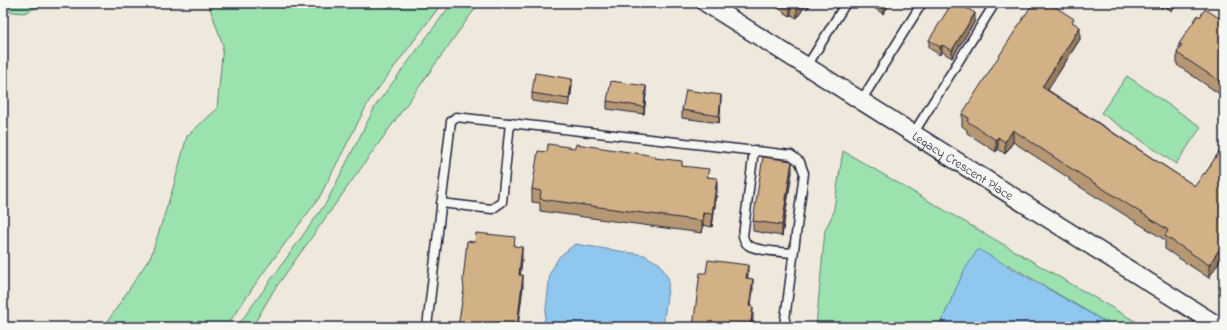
<svg xmlns="http://www.w3.org/2000/svg" width="1227" height="330" font-family="'Indie Flower',sans-serif">
<style>
.green{fill:#9be2af;stroke:#5e8275}
.water{fill:#90c7ef;stroke:#6485a7}
.lines{fill:none;stroke-linecap:round;stroke-linejoin:round}
.lane-casing{stroke:#22223b;stroke-width:11}
.street-casing{stroke:#22223b;stroke-width:20}
.lane{stroke:#f6f6f2;stroke-width:8}
.street{stroke:#f6f6f2;stroke-width:17}
.wall{fill:#b59873;stroke:#22223b}
.shaded-wall{fill:#947c5e;stroke:#22223b}
.building{fill:#d3b186;stroke:#22223b}
.labels{text-anchor:middle;stroke-width:3.5;stroke-linejoin:round;paint-order:stroke}
.street-label{font-size:13px;fill:#22223b;stroke:#f6f6f2}
</style>
<rect width="100%" height="100%" fill="#efe8dc"/>
<filter id="ink" filterUnits="userSpaceOnUse"><feTurbulence type="fractalNoise" baseFrequency=".025" numOctaves="2"/><feDisplacementMap in="SourceGraphic" scale="8" xChannelSelector="R" yChannelSelector="G"/><feConvolveMatrix kernelMatrix="1 2 1 2 8 2 1 2 1" color-interpolation-filters="sRGB"/></filter>
<g filter="url(#ink)">
<g class="green">
<path d="M 3,3 L 48,3 L 24,13 L 3,11 Z"/>
<path d="M 208,3 L 442,3 L 369,101 L 319,198 L 263,273 L 226,327 L 104,327 L 151,256 L 173,188 L 187,136 L 217,109 L 223,45 Z"/>
<path d="M 452,3 L 479,3 L 274,290 L 252,327 L 237,327 L 326,203 L 376,105 Z"/>
<path d="M 1127,76 L 1201,127 L 1176,164 L 1101,113 Z"/>
<path d="M 843,151 L 1145,327 L 1114,327 L 1009,265 L 964,271 L 939,327 L 816,327 L 825,230 L 833,214 Z"/>
</g>
<g class="water">
<path d="M 575,244 L 644,255 L 660,264 L 669,280 L 663,327 L 544,327 L 550,273 L 559,257 Z"/>
<path d="M 978,249 L 1114,327 L 939,327 L 964,271 Z"/>
</g>
<g class="lines">
<defs>
<g id="lane">
<path d="M 807,66 L 846,3"/>
<path d="M 861,101 L 922,3"/>
<path d="M 913,134 L 995,3"/>
<path d="M 754,150 L 743,236 C 744,240 745,243 748,245 C 756,251 783,252 793,253"/>
<path d="M 441,203 L 492,209 L 502,202 L 510,123"/>
<path d="M 427,327 L 451,121 L 456,117 L 791,155 L 800,162 L 804,173 L 784,327"/>
</g>
<g id="street">
<path id="s1" d="M 706,3 L 1220,327"/>
</g>
</defs>
<use href="#lane" class="lane-casing"/>
<use href="#street" class="street-casing"/>
<use href="#lane" class="lane"/>
<use href="#street" class="street"/>
</g>
<g class="wall">
<path d="M 770,3 L 812,3 L 808,8 L 805,6 L 797,18 L 791,15 L 790,16 Z"/>
<path d="M 867,3 L 890,3 L 883,14 Z"/>
<path d="M 1155,3 L 1178,3 L 1172,11 L 1164,6 L 1162,8 Z"/>
<path d="M 1200,17 L 1224,21 L 1224,97 L 1177,65 L 1177,53 L 1179,49 L 1179,44 Z"/>
<path d="M 975,21 L 952,58 L 942,52 L 940,55 L 929,48 L 929,40 Z"/>
<path d="M 1074,23 L 1080,39 L 1048,90 L 1195,186 L 1205,174 L 1221,149 L 1221,146 L 1224,141 L 1209,278 L 1165,249 L 1165,240 L 1069,180 L 1069,178 L 1013,142 L 1005,154 L 998,149 L 996,152 L 967,133 L 967,130 L 962,126 L 962,114 Z"/>
<path d="M 572,86 L 569,106 L 532,101 L 532,93 Z"/>
<path d="M 646,94 L 644,114 L 607,109 L 607,101 Z"/>
<path d="M 721,103 L 719,123 L 682,118 L 682,110 Z"/>
<path d="M 547,152 L 655,158 L 682,166 L 709,177 L 717,191 L 712,227 L 703,225 L 702,233 L 540,211 L 540,203 L 532,202 L 532,189 Z"/>
<path d="M 792,172 L 782,236 L 753,231 L 753,221 Z"/>
</g>
<g class="shaded-wall">
<path d="M 791,3 L 791,15 L 790,16 L 790,4 Z"/>
<path d="M 799,3 L 805,3 L 805,6 L 797,18 L 797,6 Z"/>
<path d="M 808,3 L 812,3 L 808,8 Z"/>
<path d="M 885,3 L 890,3 L 883,14 L 883,6 Z"/>
<path d="M 1162,3 L 1164,3 L 1164,6 L 1162,8 Z"/>
<path d="M 1172,3 L 1178,3 L 1172,11 Z"/>
<path d="M 975,13 L 975,21 L 952,58 L 952,50 Z"/>
<path d="M 1080,27 L 1080,39 L 1042,99 L 1042,87 Z"/>
<path d="M 942,45 L 942,52 L 940,55 L 940,47 Z"/>
<path d="M 572,79 L 572,86 L 569,106 L 569,99 Z"/>
<path d="M 646,86 L 646,94 L 644,114 L 644,107 Z"/>
<path d="M 721,95 L 721,103 L 719,123 L 719,116 Z"/>
<path d="M 1013,130 L 1013,142 L 1005,154 L 1005,142 Z"/>
<path d="M 998,137 L 998,149 L 996,152 L 996,140 Z"/>
<path d="M 792,161 L 792,172 L 782,236 L 782,225 Z"/>
<path d="M 717,178 L 717,191 L 712,227 L 712,214 Z"/>
<path d="M 703,213 L 703,225 L 702,233 L 702,221 Z"/>
<path d="M 1224,242 L 1224,254 L 1209,278 L 1209,265 Z"/>
<path d="M 522,247 L 522,260 L 519,287 L 519,275 Z"/>
<path d="M 748,265 L 748,277 L 746,291 L 746,278 Z"/>
<path d="M 523,275 L 523,287 L 518,327 L 517,327 Z"/>
<path d="M 753,279 L 753,291 L 749,319 L 749,306 Z"/>
<path d="M 753,307 L 753,319 L 752,327 L 750,327 Z"/>
</g>
<g class="building">
<path d="M 792,3 L 799,3 L 797,6 Z"/>
<path d="M 878,3 L 885,3 L 883,6 Z"/>
<path d="M 952,3 L 958,3 L 975,13 L 952,50 L 942,45 L 940,47 L 929,40 Z"/>
<path d="M 1033,3 L 1049,3 L 1074,19 L 1072,22 L 1080,27 L 1042,87 L 1195,186 L 1204,173 L 1205,174 L 1222,147 L 1221,146 L 1224,141 L 1224,242 L 1209,265 L 1165,236 L 1168,230 L 1069,167 L 1013,130 L 1005,142 L 998,137 L 996,140 L 967,121 L 969,118 L 962,114 Z"/>
<path d="M 1205,9 L 1224,21 L 1224,84 L 1177,53 L 1182,45 L 1179,44 L 1198,15 L 1200,17 Z"/>
<path d="M 535,73 L 572,79 L 569,99 L 532,93 Z"/>
<path d="M 611,81 L 646,86 L 644,107 L 607,101 Z"/>
<path d="M 686,90 L 721,95 L 719,116 L 682,110 Z"/>
<path d="M 548,144 L 575,148 L 576,144 L 655,156 L 655,158 L 682,161 L 682,166 L 709,169 L 707,177 L 717,178 L 712,214 L 703,213 L 702,221 L 540,199 L 541,191 L 532,189 L 538,151 L 547,152 Z"/>
<path d="M 763,157 L 792,161 L 782,225 L 753,221 Z"/>
<path d="M 476,233 L 515,237 L 514,246 L 522,247 L 519,275 L 523,275 L 517,327 L 458,327 L 464,289 L 463,280 L 467,241 L 475,242 Z"/>
<path d="M 708,260 L 748,265 L 746,278 L 753,279 L 749,306 L 753,307 L 750,327 L 693,327 L 700,273 L 706,273 Z"/>
</g>
</g>
<g class="labels">
<g class="street-label">
<text dy="5" stroke="none"><textPath href="#s1" startOffset="304">Legacy Crescent Place</textPath></text>
</g>
</g>
<rect width="1227" height="330" fill="none" stroke="#f6f6f2" stroke-width="16"/>
<rect x="8" y="8" width="1211" height="314" fill="none" stroke="#22223b" stroke-width="1.5" filter="url(#ink)"/>
</svg>
